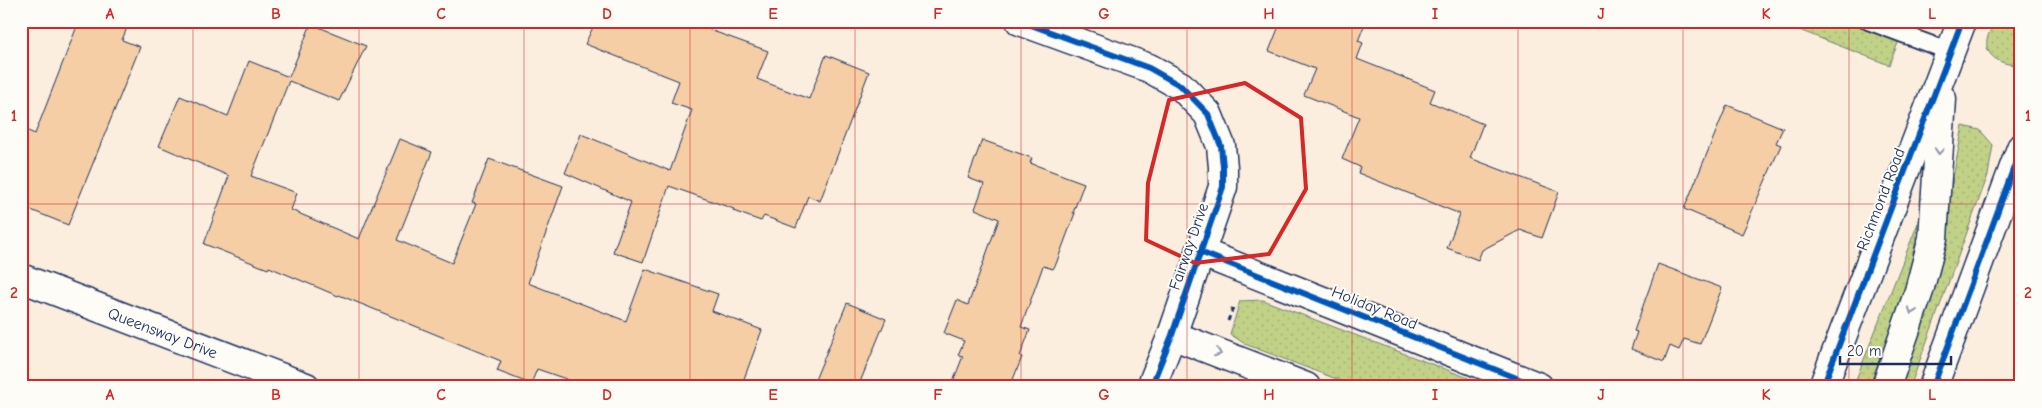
<svg xmlns="http://www.w3.org/2000/svg" width="2042" height="408" font-family="'Comic Neue',sans-serif">
<style>
.grass{fill:url(#grass-dots);stroke:#6e8072}
.building{fill:#f5cea5;stroke:#1b2f5e}
.lines{fill:none;stroke-linecap:round;stroke-linejoin:round}
.service-casing{stroke:#1b2f5e;stroke-width:20}
.minor-casing{stroke:#1b2f5e;stroke-width:31}
.primary-casing{stroke:#1b2f5e;stroke-width:31}
.path{stroke:#1b2f5e;stroke-width:3;stroke-dasharray:5 4;stroke-linecap:butt}
.service{stroke:#fdfcf7;stroke-width:16}
.minor{stroke:#fdfcf7;stroke-width:28}
.primary{stroke:#fdfcf7;stroke-width:28}
.cycleway-casing{stroke:#fdfcf7;stroke-width:9}
.cycleway{stroke:#0057b8;stroke-width:6}
.oneway{stroke:#8c96aa}
.marked{fill:none;stroke:#d62828;stroke-width:4;stroke-linejoin:round}
.grid{fill:none;stroke:#d62828;stroke-width:1;stroke-opacity:0.55}
.labels{text-anchor:middle;stroke-width:4;stroke-linejoin:round;paint-order:stroke}
.street-label{font-size:16px;fill:#1b2f5e;stroke:#fdfcf7}
.neatline{fill:none;stroke:#d62828;stroke-width:2}
.grid-label{font-size:16px;text-anchor:middle;font-weight:bold;fill:#d62828}
</style>
<defs>
<pattern id="grass-dots" width="8" height="8" patternUnits="userSpaceOnUse" patternTransform="scale(1.25)"><rect width="8" height="8" fill="#c1d287"/><path d="M2 2h.1M6 6h.1" fill="none" stroke="#a5b577" stroke-width="1.8" stroke-linecap="round"/></pattern>
</defs>
<rect width="100%" height="100%" fill="#fbeede"/>
<filter id="ink" filterUnits="userSpaceOnUse"><feTurbulence type="fractalNoise" baseFrequency=".02" numOctaves="2"/><feDisplacementMap in="SourceGraphic" scale="10" xChannelSelector="R" yChannelSelector="G"/><feConvolveMatrix kernelMatrix="1 2 1 2 8 2 1 2 1" color-interpolation-filters="sRGB"/></filter>
<g filter="url(#ink)">
<g class="grass">
<path d="M 1776,21 L 1907,21 L 1889,65 Z"/>
<path d="M 1994,21 L 2021,21 L 2021,64 C 2006,67 1984,58 1987,40 C 1988,34 1992,27 1994,21 Z"/>
<path d="M 1963,126 L 1980,130 L 1993,145 L 1988,175 L 1910,387 L 1894,387 L 1933,280 Z"/>
<path d="M 1918,223 L 1910,280 L 1869,387 L 1853,387 Z"/>
<path d="M 1263,300 L 1492,387 L 1357,387 L 1245,344 L 1230,334 L 1240,301 Z"/>
</g>
<g class="building">
<path d="M 79,21 L 110,21 L 127,28 L 122,40 L 140,47 L 68,225 L 21,206 L 21,128 L 35,134 Z"/>
<path d="M 596,21 L 685,21 L 768,51 L 757,79 L 809,99 L 826,55 L 869,72 L 820,201 L 808,196 L 796,228 L 764,216 L 761,221 L 733,211 L 734,209 L 669,186 L 643,262 L 613,252 L 631,202 L 565,173 L 581,134 L 670,171 L 692,110 L 671,103 L 679,81 L 585,44 Z"/>
<path d="M 1281,21 L 1366,21 L 1358,41 L 1363,43 L 1357,59 L 1435,90 L 1430,102 L 1483,124 L 1470,158 L 1559,192 L 1542,238 L 1520,230 L 1482,250 L 1478,260 L 1447,248 L 1460,214 L 1358,173 L 1360,167 L 1342,159 L 1359,117 L 1304,95 L 1315,69 L 1269,51 Z"/>
<path d="M 311,24 L 366,46 L 339,101 L 289,81 L 251,176 L 297,193 L 291,210 L 359,239 L 400,139 L 432,152 L 397,240 L 452,263 L 476,204 L 472,203 L 489,159 L 563,186 L 528,283 L 626,321 L 645,269 L 718,294 L 712,311 L 762,330 L 741,387 L 589,387 L 537,369 L 531,384 L 497,371 L 501,361 L 339,295 L 338,296 L 269,267 L 268,269 L 204,244 L 229,176 L 159,146 L 180,96 L 228,116 L 249,61 L 289,77 Z"/>
<path d="M 1727,105 L 1783,128 L 1776,143 L 1781,145 L 1742,234 L 1684,209 Z"/>
<path d="M 982,140 L 1032,158 L 1030,163 L 1084,183 L 1073,213 L 1075,213 L 1056,264 L 1053,269 L 1043,266 L 1021,327 L 1030,330 L 1020,356 L 1022,357 L 1010,387 L 951,387 L 963,356 L 958,355 L 964,341 L 944,333 L 957,300 L 968,305 L 999,219 L 975,209 L 984,184 L 968,178 Z"/>
<path d="M 1658,264 L 1722,288 L 1700,344 L 1684,339 L 1679,350 L 1670,346 L 1664,362 L 1631,349 L 1637,332 L 1634,331 Z"/>
<path d="M 847,303 L 886,319 L 858,387 L 812,387 Z"/>
</g>
<g class="lines">
<defs>
<path id="service" d="M 1868,21 L 1951,52"/>
<g id="minor">
<path d="M 1020,21 L 1149,68 L 1181,86 L 1208,114 L 1221,146 L 1223,167 L 1223,187 L 1172,335 L 1151,387"/>
<path d="M 1200,252 L 1539,387"/>
<path id="s1" d="M 21,278 L 306,387"/>
<path d="M 1172,335 L 1306,387"/>
</g>
<g id="primary">
<path d="M 1823,387 L 1962,21"/>
<path d="M 1886,387 L 1919,291 L 1933,238 L 1942,99"/>
<path d="M 1933,387 L 2021,148"/>
</g>
</defs>
<use href="#service" class="service-casing"/>
<use href="#minor" class="minor-casing"/>
<use href="#primary" class="primary-casing"/>
<path class="path" d="M 1228,321 L 1234,305"/>
<use href="#service" class="service"/>
<use href="#minor" class="minor"/>
<use href="#primary" class="primary"/>
<defs>
<g id="cycleway">
<path d="M 1020,21 L 1149,68 L 1181,86 L 1208,114 L 1221,146 L 1223,167 L 1223,187 L 1172,335 L 1151,387"/>
<path d="M 1200,252 L 1539,387"/>
<path d="M 1823,387 L 1962,21"/>
<path d="M 1933,387 L 2021,148"/>
</g>
</defs>
<use href="#cycleway" class="cycleway-casing"/>
<use href="#cycleway" class="cycleway"/>
</g>
<defs><path id="oneway-chevron" d="M-2-3.5L2.5 0L-2 3.5" fill="none" stroke-width="1.6" stroke-linecap="round" stroke-linejoin="round" transform="scale(1.25)"/></defs>
<g class="oneway">
<use href="#oneway-chevron" transform="translate(1939 151) rotate(94)"/>
<use href="#oneway-chevron" transform="translate(1912 311) rotate(109)"/>
<use href="#oneway-chevron" transform="translate(1218 353) rotate(21)"/>
</g>
</g>
<path class="marked" d="M 1245,83 L 1301,118 L 1306,189 L 1269,254 L 1195,263 L 1146,240 L 1148,183 L 1169,100 Z"/>
<path class="grid" d="M 193,21 L 193,387M 359,21 L 359,387M 524,21 L 524,387M 690,21 L 690,387M 855,21 L 855,387M 1021,21 L 1021,387M 1187,21 L 1187,387M 1352,21 L 1352,387M 1518,21 L 1518,387M 1683,21 L 1683,387M 1849,21 L 1849,387M 21,204 L 2021,204"/>
<g class="labels">
<g class="street-label">
<text transform="translate(1880 199) rotate(-69)" y="6">Richmond Road</text>
<text transform="translate(1188 246) rotate(-71)" y="6">Fairway Drive</text>
<text transform="translate(1375 307) rotate(22)" y="6">Holiday Road</text>
<text dy="6" stroke="none"><textPath href="#s1" startOffset="152">Queensway Drive</textPath></text>
</g>
</g>
<rect width="2042" height="408" fill="none" stroke="#fdfcf7" stroke-width="55"/>
<path d="M1840 356v8h111v-8" fill="none" stroke="#1b2f5e" stroke-width="2.5"/>
<text x="1847" y="356" font-size="15" fill="#1b2f5e" stroke="#fdfcf7" stroke-width="4" paint-order="stroke">20 m</text>
<rect x="28" y="28" width="1986" height="352" class="neatline"/>
<g class="grid-label">
<text x="110" y="19">A</text>
<text x="276" y="19">B</text>
<text x="441" y="19">C</text>
<text x="607" y="19">D</text>
<text x="773" y="19">E</text>
<text x="938" y="19">F</text>
<text x="1104" y="19">G</text>
<text x="1269" y="19">H</text>
<text x="1435" y="19">I</text>
<text x="1601" y="19">J</text>
<text x="1766" y="19">K</text>
<text x="1932" y="19">L</text>
<text x="14" y="121">1</text>
<text x="2028" y="121">1</text>
<text x="14" y="298">2</text>
<text x="2028" y="298">2</text>
<text x="110" y="400">A</text>
<text x="276" y="400">B</text>
<text x="441" y="400">C</text>
<text x="607" y="400">D</text>
<text x="773" y="400">E</text>
<text x="938" y="400">F</text>
<text x="1104" y="400">G</text>
<text x="1269" y="400">H</text>
<text x="1435" y="400">I</text>
<text x="1601" y="400">J</text>
<text x="1766" y="400">K</text>
<text x="1932" y="400">L</text>
</g>
</svg>
